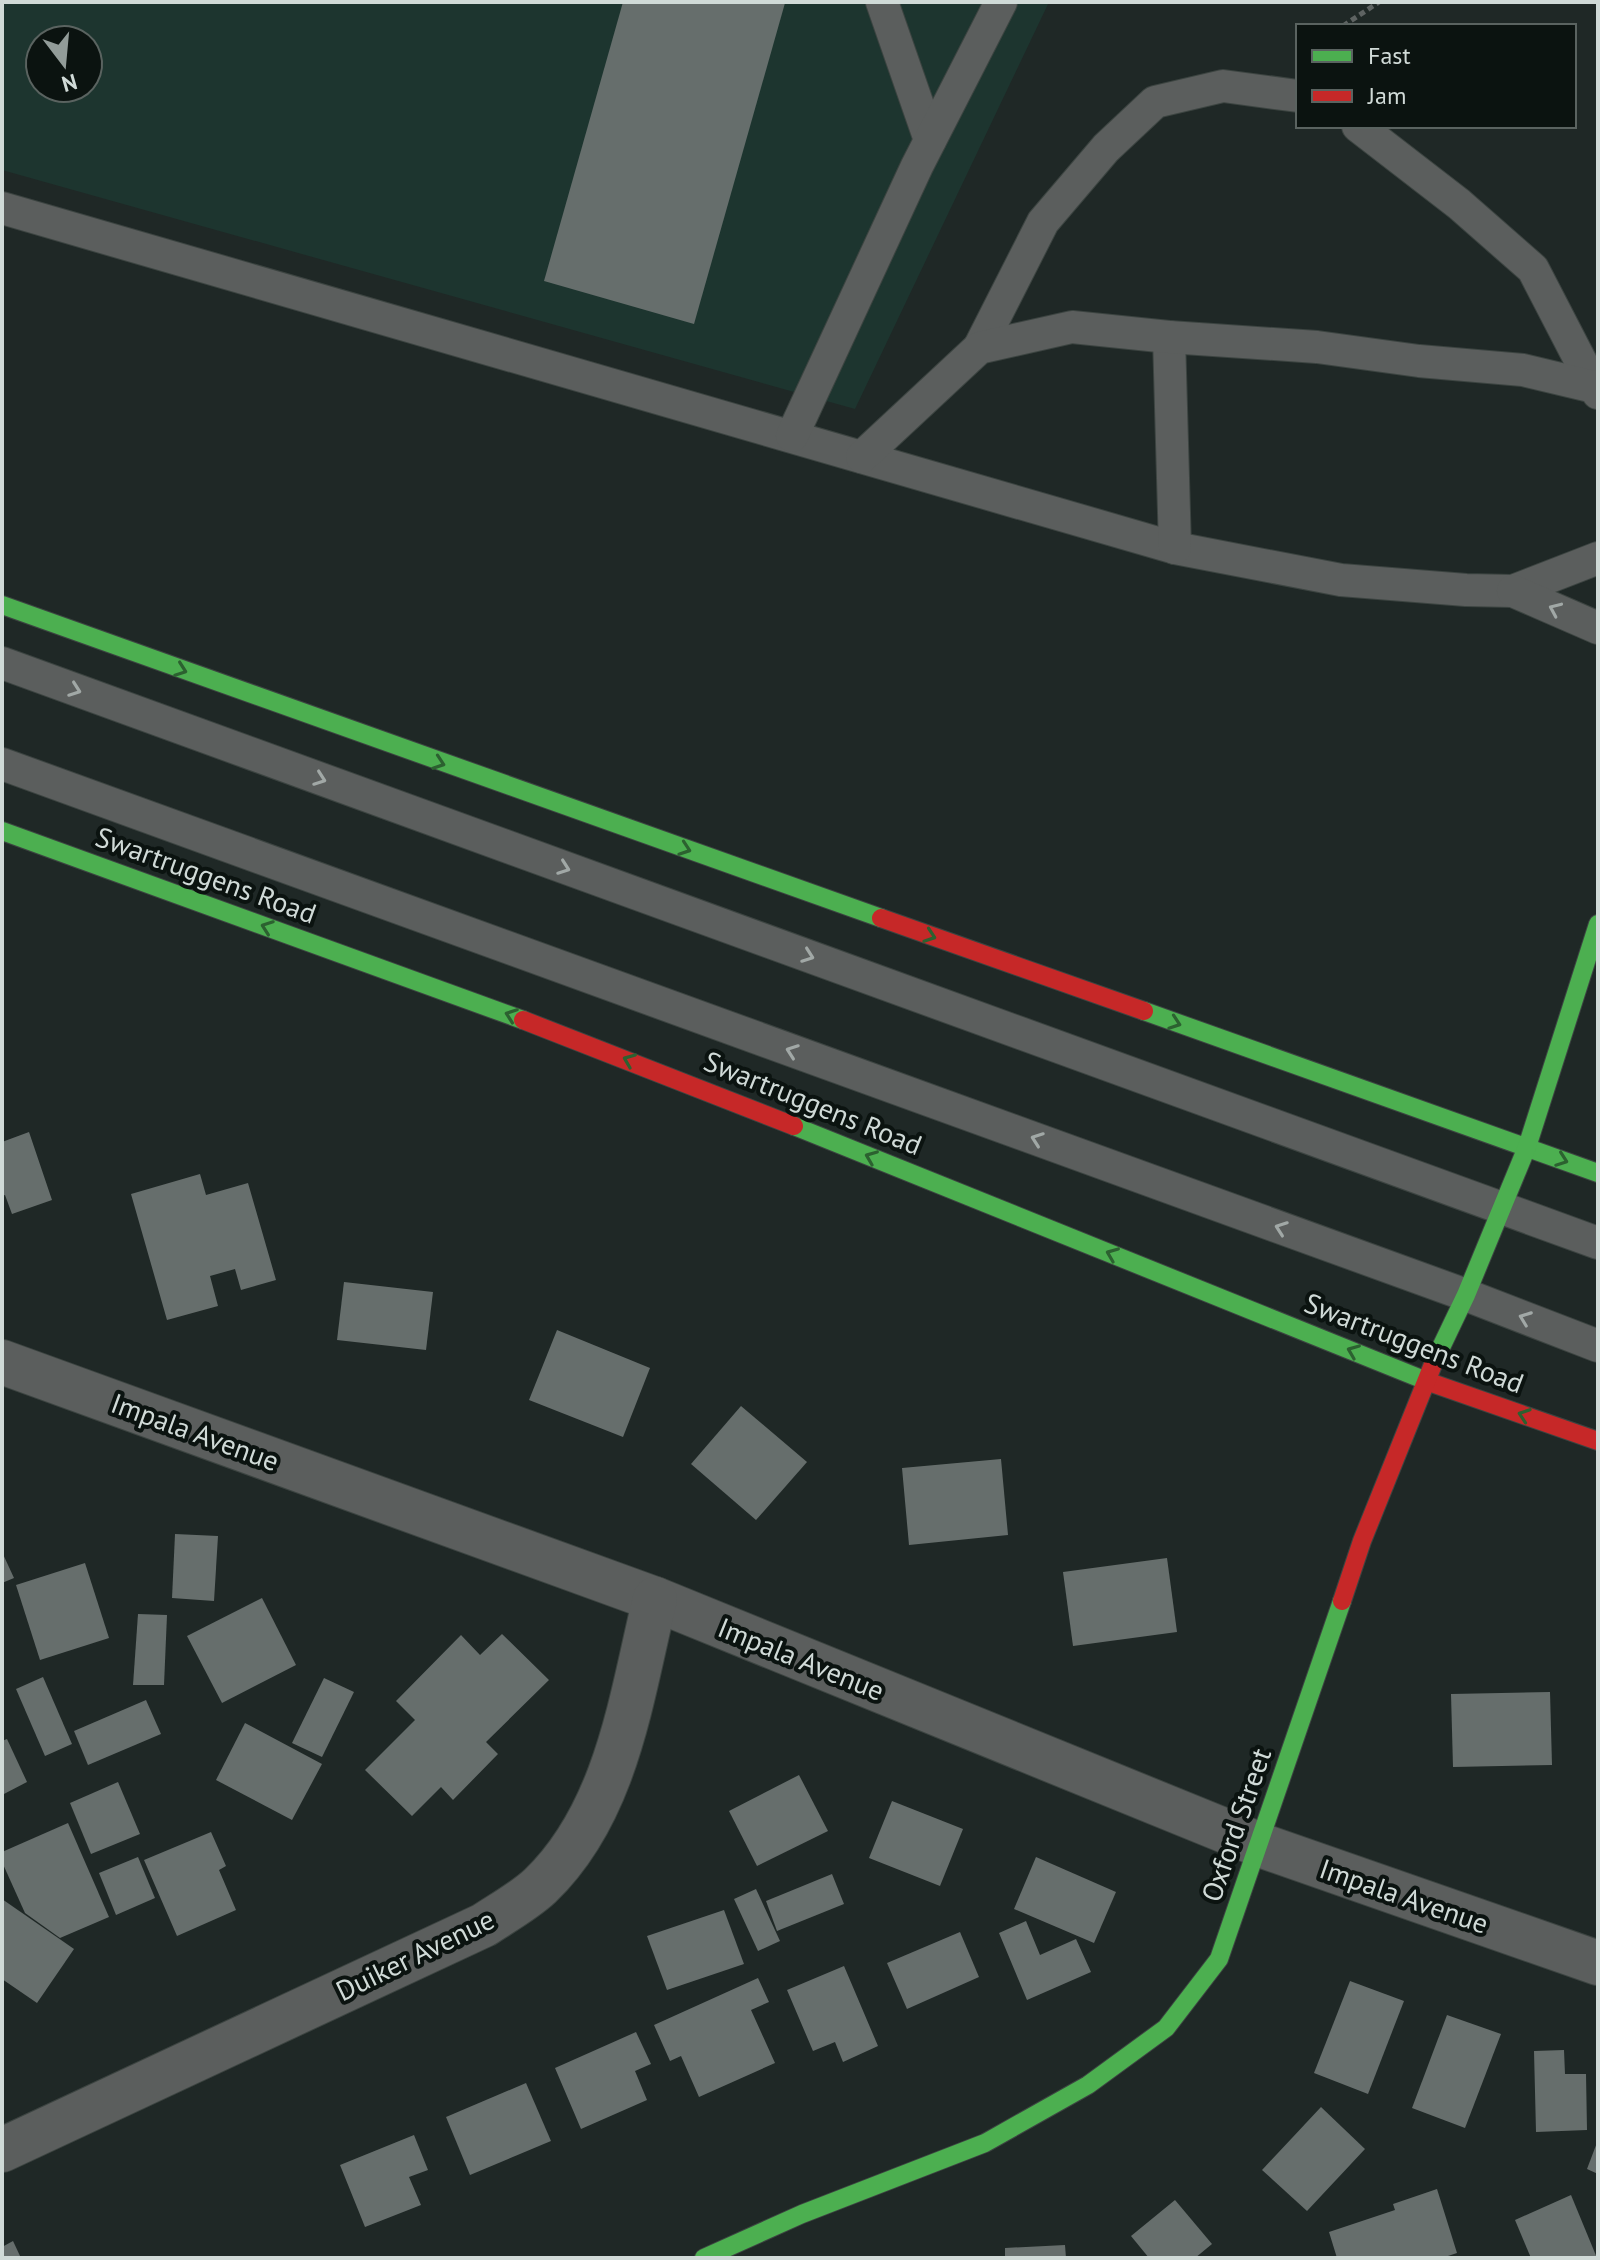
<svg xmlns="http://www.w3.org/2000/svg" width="1600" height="2260" font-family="'PT Sans',sans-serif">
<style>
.built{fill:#1d352f;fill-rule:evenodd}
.building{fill:#666e6c}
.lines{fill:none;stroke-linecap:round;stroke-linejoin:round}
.lane-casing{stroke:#3c4441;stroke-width:34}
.street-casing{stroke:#3c4441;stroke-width:46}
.fast-casing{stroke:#3c4441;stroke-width:20}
.jam-casing{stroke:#3c4441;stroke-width:20}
.path{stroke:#5e6362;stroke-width:5;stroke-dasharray:6 4;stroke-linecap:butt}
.lane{stroke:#5b5e5d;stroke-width:32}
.street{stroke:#5b5e5d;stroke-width:44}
.fast{stroke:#4caf50;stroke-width:18}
.jam{stroke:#c62828;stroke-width:18}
.oneway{stroke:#a1a8a6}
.oneway2{stroke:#2c6130}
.labels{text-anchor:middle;stroke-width:8;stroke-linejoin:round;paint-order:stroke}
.street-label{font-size:28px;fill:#d0dad7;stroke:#0b1310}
</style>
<rect width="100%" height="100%" fill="#1f2826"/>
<path class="built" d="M 2,2 L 1049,2 L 855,409 L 2,170 ZM 40,40 L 88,40 L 88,88 L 40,88 Z"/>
<g class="building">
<path d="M 623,2 L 785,3 L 694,324 L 544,281 Z"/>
<path d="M 29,1132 L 52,1200 L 12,1214 L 5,1195 L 2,1196 L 2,1142 Z"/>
<path d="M 200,1174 L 206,1195 L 248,1183 L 276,1280 L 241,1290 L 235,1269 L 210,1276 L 218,1306 L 167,1320 L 131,1194 Z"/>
<path d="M 344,1282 L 433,1292 L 426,1350 L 337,1340 Z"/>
<path d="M 557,1330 L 650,1368 L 623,1437 L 529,1400 Z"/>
<path d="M 741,1406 L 807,1462 L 756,1520 L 691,1464 Z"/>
<path d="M 1001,1459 L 1008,1535 L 909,1545 L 902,1468 Z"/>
<path d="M 175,1534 L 218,1536 L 214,1601 L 172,1598 Z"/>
<path d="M 2,1552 L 14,1578 L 2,1583 Z"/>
<path d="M 1167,1558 L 1177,1632 L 1073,1646 L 1063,1572 Z"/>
<path d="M 85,1563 L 109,1638 L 40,1660 L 16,1585 Z"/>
<path d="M 262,1598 L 296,1665 L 222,1703 L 187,1636 Z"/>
<path d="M 138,1614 L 167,1615 L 164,1685 L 133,1685 Z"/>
<path d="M 502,1634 L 549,1680 L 486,1742 L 498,1754 L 453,1800 L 441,1787 L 412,1816 L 365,1770 L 415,1720 L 396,1701 L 461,1635 L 480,1655 Z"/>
<path d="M 43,1677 L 72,1744 L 45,1756 L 16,1689 Z"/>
<path d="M 324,1678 L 354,1692 L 322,1757 L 292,1743 Z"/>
<path d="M 1550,1692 L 1552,1765 L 1453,1767 L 1451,1694 Z"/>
<path d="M 146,1700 L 161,1734 L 88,1765 L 74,1731 Z"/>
<path d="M 245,1723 L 322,1764 L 292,1820 L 216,1780 Z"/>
<path d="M 7,1739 L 27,1782 L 2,1795 L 2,1741 Z"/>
<path d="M 799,1775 L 828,1831 L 757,1866 L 729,1811 Z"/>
<path d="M 118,1782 L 140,1834 L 91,1854 L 70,1803 Z"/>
<path d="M 892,1801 L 963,1829 L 940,1886 L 869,1858 Z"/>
<path d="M 68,1823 L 109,1917 L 60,1938 L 25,1913 L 2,1862 L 2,1852 Z"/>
<path d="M 211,1832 L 226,1866 L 219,1870 L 236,1910 L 177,1936 L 144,1860 Z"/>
<path d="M 138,1857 L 155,1898 L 116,1915 L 99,1873 Z"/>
<path d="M 1036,1857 L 1116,1892 L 1094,1943 L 1014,1909 Z"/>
<path d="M 832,1874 L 844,1904 L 777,1931 L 766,1901 Z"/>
<path d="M 756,1889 L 780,1941 L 758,1951 L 734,1899 Z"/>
<path d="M 2,1899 L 74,1949 L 37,2003 L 2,1979 Z"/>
<path d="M 724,1910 L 744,1964 L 667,1990 L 647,1936 Z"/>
<path d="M 1026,1921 L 1040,1955 L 1076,1939 L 1091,1972 L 1027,2000 L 999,1933 Z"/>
<path d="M 960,1932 L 979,1977 L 907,2009 L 887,1963 Z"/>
<path d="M 844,1966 L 878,2046 L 843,2062 L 835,2042 L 813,2051 L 787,1990 Z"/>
<path d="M 758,1978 L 769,2002 L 751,2010 L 775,2063 L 699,2097 L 681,2056 L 670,2061 L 654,2025 Z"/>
<path d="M 1350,1981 L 1404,2001 L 1368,2094 L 1314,2073 Z"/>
<path d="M 1447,2015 L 1501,2034 L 1465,2128 L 1412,2108 Z"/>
<path d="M 636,2032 L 651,2064 L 635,2071 L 647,2100 L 581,2129 L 555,2068 Z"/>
<path d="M 1564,2050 L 1565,2074 L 1586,2074 L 1587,2130 L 1536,2132 L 1534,2051 Z"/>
<path d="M 526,2083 L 551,2141 L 470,2175 L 446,2117 Z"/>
<path d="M 1321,2107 L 1365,2149 L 1307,2211 L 1262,2170 Z"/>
<path d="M 414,2135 L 428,2170 L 409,2177 L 421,2205 L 365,2227 L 340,2165 Z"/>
<path d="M 1598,2140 L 1598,2174 L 1587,2169 Z"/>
<path d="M 1437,2189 L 1457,2253 L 1442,2258 L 1337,2258 L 1329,2232 L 1395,2210 L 1393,2204 Z"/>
<path d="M 1571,2195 L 1597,2258 L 1531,2258 L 1515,2220 Z"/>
<path d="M 1175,2200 L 1212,2244 L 1195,2258 L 1149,2258 L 1131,2236 Z"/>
<path d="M 13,2241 L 21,2258 L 2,2258 L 2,2247 Z"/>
<path d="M 1065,2245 L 1066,2258 L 1005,2258 L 1005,2248 Z"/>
</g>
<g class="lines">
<defs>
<g id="lane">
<path d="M 882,2 L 930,140"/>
<path d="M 1358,126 L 1459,204 L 1533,269 L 1594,387"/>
<path d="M 2,208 L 1175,548 L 1341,580 L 1466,590 L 1513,591 L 1598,558"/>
<path d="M 1169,337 L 1175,548"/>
<path d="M 979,348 L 1043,222 L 1106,148 L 1155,102 L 1223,86 L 1298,96"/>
<path d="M 792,436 L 917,166 L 1001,2"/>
<path d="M 862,457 L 979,348 L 1072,327 L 1169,337 L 1317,347 L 1419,361 L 1523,370 L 1594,387 L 1598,393"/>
<path d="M 1513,591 L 1598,628"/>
<path d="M 2,663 L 1598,1243"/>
<path d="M 2,764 L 1466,1295 L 1598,1346"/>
</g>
<g id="street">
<path d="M 2,1362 L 655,1599 L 1260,1845 L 1598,1963"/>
<path d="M 2,2150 L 484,1925 C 502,1913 524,1901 540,1886 C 617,1812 631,1698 655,1599"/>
</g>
<g id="fast">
<path d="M 2,605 L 881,918"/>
<path d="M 2,831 L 523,1020"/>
<path d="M 1144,1011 L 1598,1173"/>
<path d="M 794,1126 L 1429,1382"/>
<path d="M 1434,1362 L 1466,1295 L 1527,1147 L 1598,924"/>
<path d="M 704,2258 L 802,2214 L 985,2143 L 1088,2085 L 1166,2028 L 1219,1959 L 1342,1601"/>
</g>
<g id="jam">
<path d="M 881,918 L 1144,1011"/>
<path d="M 523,1020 L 794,1126"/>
<path d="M 1429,1382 L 1598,1441"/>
<path d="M 1342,1601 L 1362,1541 L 1434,1362"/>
</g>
</defs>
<use href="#lane" class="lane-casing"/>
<use href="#street" class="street-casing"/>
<use href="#fast" class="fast-casing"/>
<use href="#jam" class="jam-casing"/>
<path class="path" d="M 1343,26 L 1379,2"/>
<use href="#lane" class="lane"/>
<use href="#street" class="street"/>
<use href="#fast" class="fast"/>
<use href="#jam" class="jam"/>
</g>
<defs><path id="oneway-chevron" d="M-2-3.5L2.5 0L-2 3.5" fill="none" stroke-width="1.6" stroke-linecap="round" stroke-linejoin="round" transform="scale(2)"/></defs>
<g class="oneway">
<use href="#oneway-chevron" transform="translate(1555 609) rotate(-156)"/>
<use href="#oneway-chevron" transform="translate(75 690) rotate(20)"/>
<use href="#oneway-chevron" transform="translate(320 779) rotate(20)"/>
<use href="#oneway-chevron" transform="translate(564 868) rotate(20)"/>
<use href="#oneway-chevron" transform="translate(808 956) rotate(20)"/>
<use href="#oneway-chevron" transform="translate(792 1051) rotate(-160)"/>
<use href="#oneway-chevron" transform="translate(1037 1139) rotate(-160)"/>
<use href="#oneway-chevron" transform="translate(1281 1228) rotate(-160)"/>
<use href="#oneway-chevron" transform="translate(1525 1318) rotate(-159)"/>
</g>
<g class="oneway2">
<use href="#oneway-chevron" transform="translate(181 670) rotate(20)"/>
<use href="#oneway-chevron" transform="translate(439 763) rotate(19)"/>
<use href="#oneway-chevron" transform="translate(685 849) rotate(19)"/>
<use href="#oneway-chevron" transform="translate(267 927) rotate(-160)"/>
<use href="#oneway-chevron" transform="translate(930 936) rotate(19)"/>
<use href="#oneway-chevron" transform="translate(511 1015) rotate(-160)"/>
<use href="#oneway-chevron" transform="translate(1175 1023) rotate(19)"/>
<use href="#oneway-chevron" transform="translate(629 1060) rotate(-158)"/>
<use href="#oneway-chevron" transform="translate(871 1157) rotate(-158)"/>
<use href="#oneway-chevron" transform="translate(1562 1160) rotate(20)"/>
<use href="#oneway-chevron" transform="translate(1112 1254) rotate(-158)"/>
<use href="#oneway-chevron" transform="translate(1353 1351) rotate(-158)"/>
<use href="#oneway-chevron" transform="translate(1524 1415) rotate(-161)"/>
</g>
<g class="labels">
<g class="street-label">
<text transform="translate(206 875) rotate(20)" y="10">Swartruggens Road</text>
<text transform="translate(813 1103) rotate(22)" y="10">Swartruggens Road</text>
<text transform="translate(1414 1343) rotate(21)" y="10">Swartruggens Road</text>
<text transform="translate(195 1432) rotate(20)" y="10">Impala Avenue</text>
<text transform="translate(801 1659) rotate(22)" y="10">Impala Avenue</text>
<text transform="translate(1236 1825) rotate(-71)" y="10">Oxford Street</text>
<text transform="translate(1404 1896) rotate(19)" y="10">Impala Avenue</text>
<text transform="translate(415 1955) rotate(-26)" y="10">Duiker Avenue</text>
</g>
</g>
<rect width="1600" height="2260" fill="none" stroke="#d0dad7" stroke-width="8"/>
<rect x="1296" y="24" width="280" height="104" fill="#0b1310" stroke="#5a6360" stroke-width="2"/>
<rect x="1312" y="50" width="40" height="12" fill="#4caf50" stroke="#5a6360" stroke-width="2"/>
<text x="1368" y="64" font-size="24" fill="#d0dad7">Fast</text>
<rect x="1312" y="90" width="40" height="12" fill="#c62828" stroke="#5a6360" stroke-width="2"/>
<text x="1368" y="104" font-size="24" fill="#d0dad7">Jam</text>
<g transform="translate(64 64) rotate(164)"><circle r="38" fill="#0b1310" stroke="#5a6360" stroke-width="2"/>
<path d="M0-6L14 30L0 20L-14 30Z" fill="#929c99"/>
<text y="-12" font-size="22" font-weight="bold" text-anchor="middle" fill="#d0dad7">N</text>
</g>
</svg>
